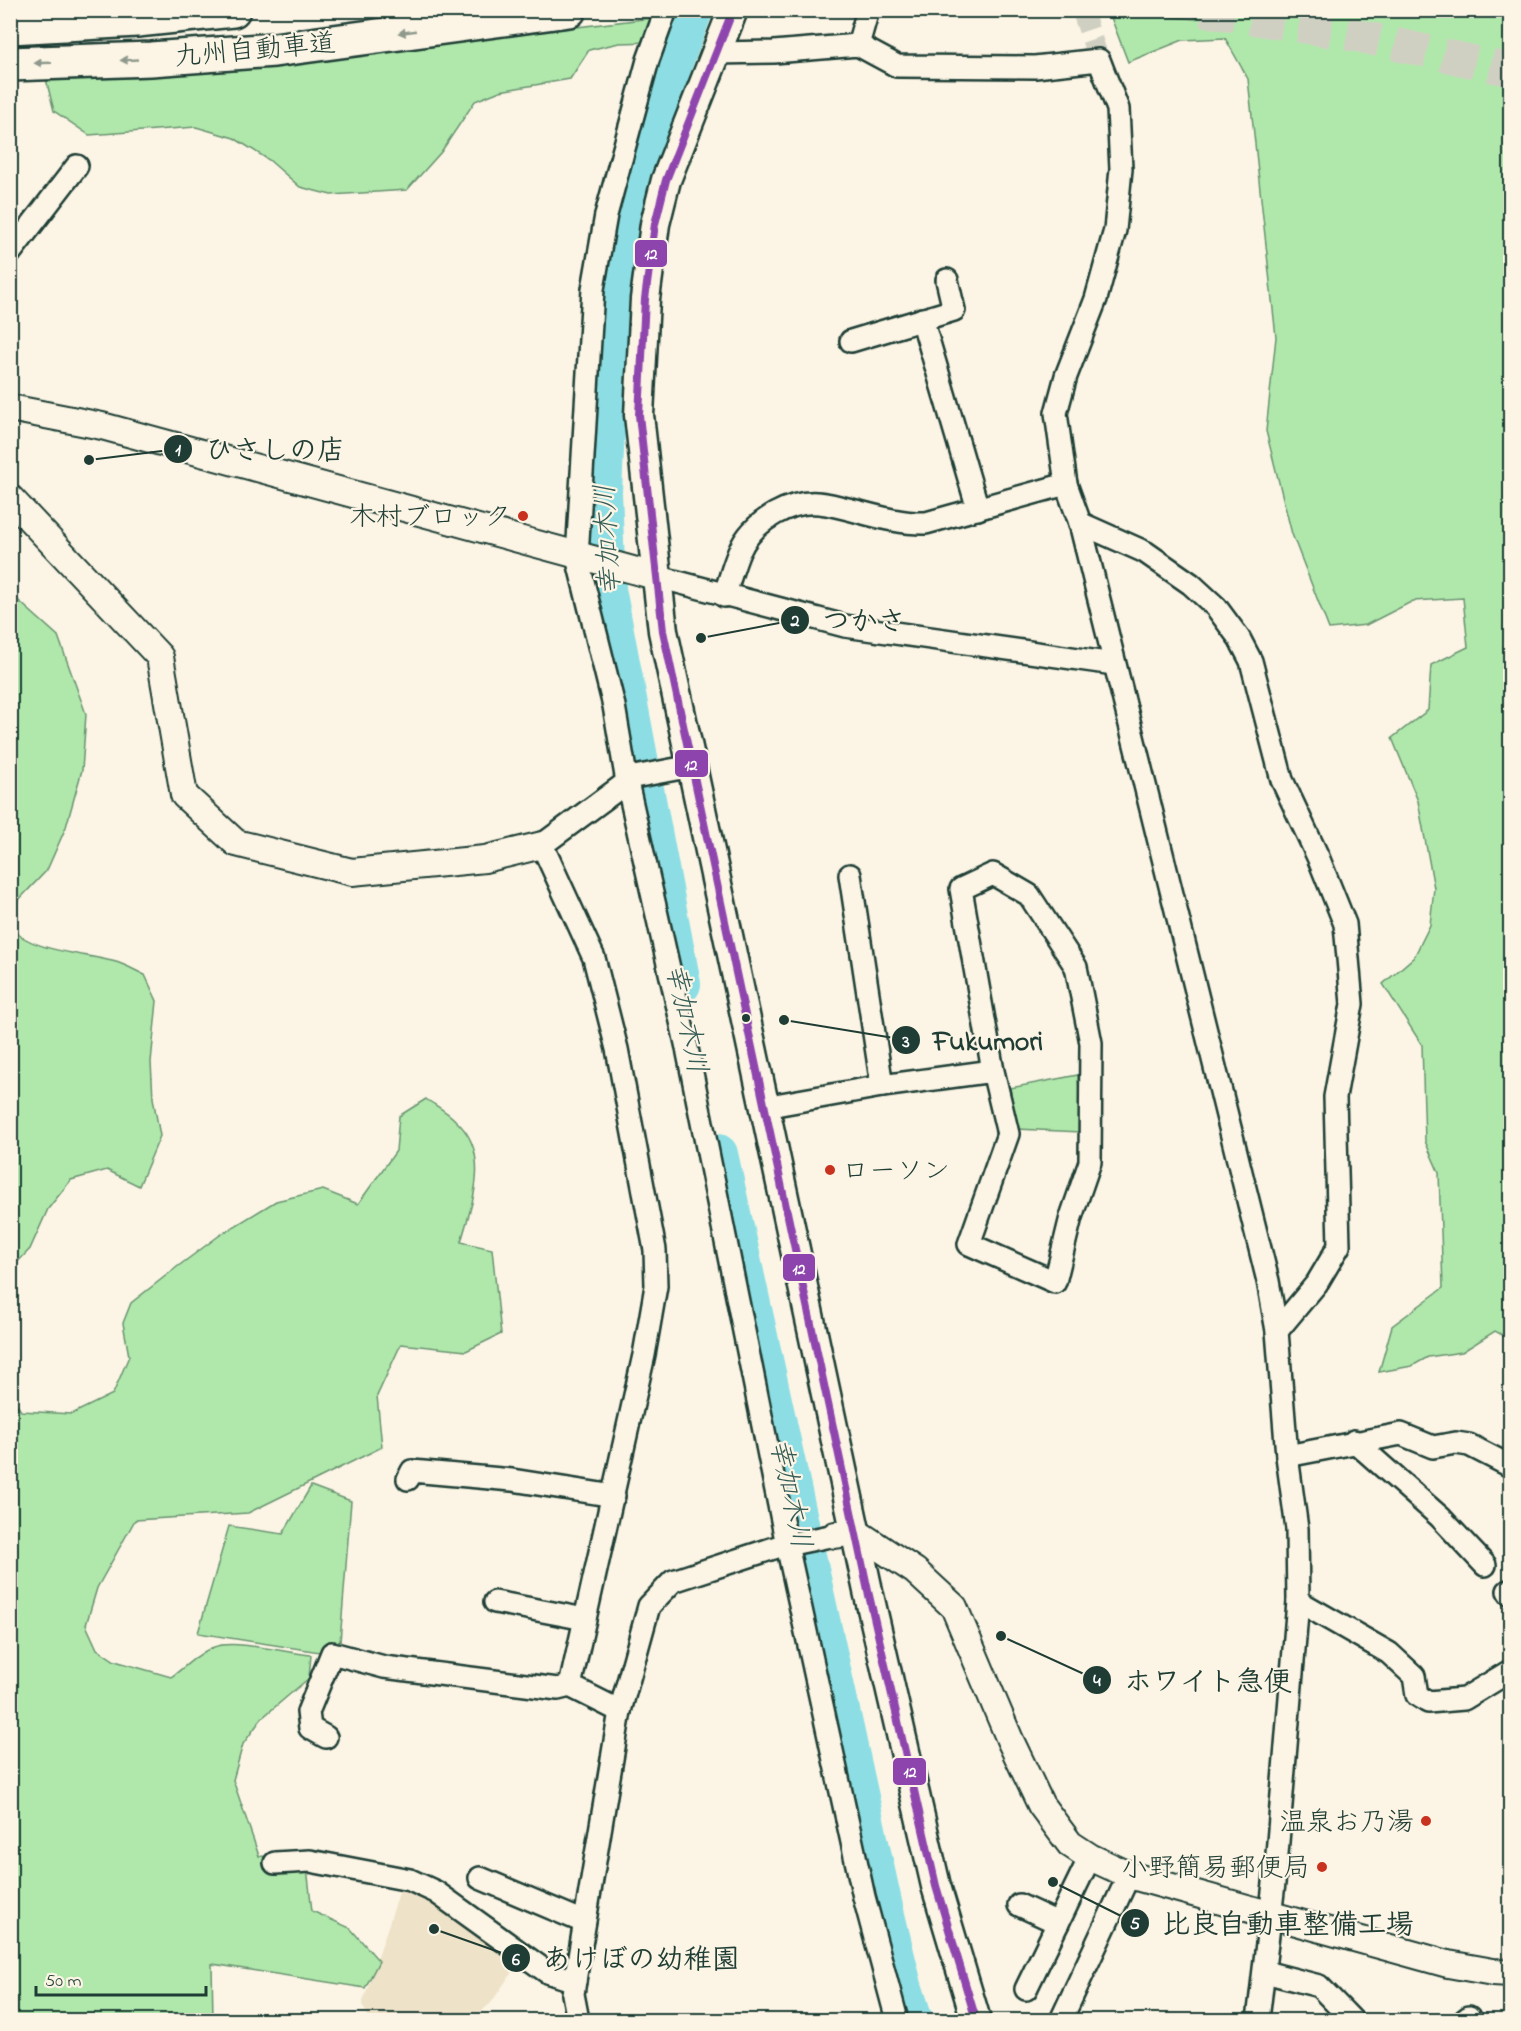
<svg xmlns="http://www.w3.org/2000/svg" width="1521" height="2031" font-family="'Indie Flower','Klee One',sans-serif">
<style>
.built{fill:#eee2c8}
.green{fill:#b0e8ab;stroke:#689270;stroke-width:1.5}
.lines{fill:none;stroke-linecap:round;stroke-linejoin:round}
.river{stroke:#8ddee4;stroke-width:40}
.minor-tunnel{stroke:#d0d0c2;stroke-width:21;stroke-dasharray:21 10;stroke-linecap:butt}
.motorway-tunnel{stroke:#d0d0c2;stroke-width:33;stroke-dasharray:33 16;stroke-linecap:butt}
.minor-casing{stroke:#1f3d34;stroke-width:26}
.tertiary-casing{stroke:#1f3d34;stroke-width:30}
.secondary-casing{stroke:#1f3d34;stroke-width:33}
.motorway-casing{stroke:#1f3d34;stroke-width:38}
.minor{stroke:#fcf5e5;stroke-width:21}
.tertiary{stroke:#fcf5e5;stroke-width:26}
.secondary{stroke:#fcf5e5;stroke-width:28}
.motorway{stroke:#fcf5e5;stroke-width:33}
.bus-1-casing{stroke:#fcf5e5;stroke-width:12}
.bus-1{stroke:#8e44ad;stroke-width:8}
.oneway{fill:#8e998c}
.poi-dot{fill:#c8321e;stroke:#fcf5e5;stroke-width:2}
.bus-dot{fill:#1f3d34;stroke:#fcf5e5;stroke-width:2}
.labels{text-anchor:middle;stroke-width:4.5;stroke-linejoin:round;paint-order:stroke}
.street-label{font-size:27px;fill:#1f3d34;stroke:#fcf5e5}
.poi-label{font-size:27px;fill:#1f3d34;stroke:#fcf5e5;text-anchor:end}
.water-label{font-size:28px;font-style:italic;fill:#355d57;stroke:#fcf5e5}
.leader{fill:none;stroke:#1f3d34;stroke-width:2}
.callout-dot{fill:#1f3d34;stroke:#fcf5e5;stroke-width:2}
.mark-label{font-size:18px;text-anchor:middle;font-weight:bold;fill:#fff}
.callout-label{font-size:28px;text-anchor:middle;font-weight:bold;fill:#1f3d34;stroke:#fcf5e5;stroke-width:4.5;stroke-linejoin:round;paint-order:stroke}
.line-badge{stroke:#fcf5e5;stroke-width:2}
.badge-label{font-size:16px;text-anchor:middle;font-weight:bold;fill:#fff}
</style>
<rect width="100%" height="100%" fill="#fcf5e5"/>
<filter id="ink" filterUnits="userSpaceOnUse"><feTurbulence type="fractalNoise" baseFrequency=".0167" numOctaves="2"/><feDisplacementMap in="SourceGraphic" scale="12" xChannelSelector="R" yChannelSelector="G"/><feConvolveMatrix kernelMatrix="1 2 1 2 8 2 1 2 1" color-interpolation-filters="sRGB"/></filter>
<g filter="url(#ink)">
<path class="built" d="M 403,1881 L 521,1959 L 491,2003 L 471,2020 L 370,2020 L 362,2005 Z"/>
<g class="green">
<path d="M 1196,10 L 1510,11 L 1510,1339 L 1495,1331 L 1462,1352 L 1428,1357 L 1412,1366 L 1379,1372 L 1392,1326 L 1443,1288 L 1439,1173 L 1425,1141 L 1422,1045 L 1383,984 L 1414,957 L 1430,925 L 1434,888 L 1418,801 L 1392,738 L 1428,710 L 1431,665 L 1468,647 L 1463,598 L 1413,601 L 1366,625 L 1329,629 L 1292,534 L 1266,431 L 1276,337 L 1248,79 L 1225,38 L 1183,40 L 1128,62 L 1109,12 L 1196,19 Z"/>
<path d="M 660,17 L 653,42 L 619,43 L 589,50 L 570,79 L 500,91 L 475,101 L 441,152 L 407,190 L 331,195 L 300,187 L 269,160 L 234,138 L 196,127 L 89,135 L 54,111 L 46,79 L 281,63 Z"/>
<path d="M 10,593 L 58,636 L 86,714 L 82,770 L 66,827 L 47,870 L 11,908 Z"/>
<path d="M 10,925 C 25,952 93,954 119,963 C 128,966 136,971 145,975 L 157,1001 L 151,1062 L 153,1098 L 160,1136 L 139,1186 L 107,1170 L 71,1180 L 48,1209 L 30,1249 L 11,1269 Z"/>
<path d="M 1078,1075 L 1081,1132 L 1017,1129 L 1010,1088 Z"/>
<path d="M 426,1099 C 436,1106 448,1112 456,1121 C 492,1153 472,1203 461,1242 L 492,1249 L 501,1334 L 466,1351 L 401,1344 L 377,1396 L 382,1447 L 248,1513 L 135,1520 L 97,1588 L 86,1625 L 97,1649 L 115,1661 L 171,1677 C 184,1668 199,1652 214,1647 C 236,1639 285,1653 311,1655 L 309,1678 L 262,1718 L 243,1744 L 233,1780 L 259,1856 L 306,1859 L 312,1911 L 350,1928 L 379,1961 L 365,1988 L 212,1964 L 213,2020 L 11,2020 L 10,1394 L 21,1411 L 72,1414 L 113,1394 L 129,1356 L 123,1323 L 131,1303 L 177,1267 L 220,1235 L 276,1201 L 323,1190 L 358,1204 L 396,1151 L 399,1116 Z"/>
<path d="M 311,1486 L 351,1501 L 339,1655 L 198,1633 L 229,1526 L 283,1534 Z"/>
</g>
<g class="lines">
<g class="river">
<path d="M 681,984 L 606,589 L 602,492 L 612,282 L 629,200 L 674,59 L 693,10"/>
<path d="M 718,1154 L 883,1907 L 902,1986 L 913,2020"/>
</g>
<path class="minor-tunnel" d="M 1082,10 L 1099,60"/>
<path class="motorway-tunnel" d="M 1202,10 L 1354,35 L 1510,70"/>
<defs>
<g id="minor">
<path d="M 666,10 L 648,60 L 606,215 L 593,289 L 577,557 L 614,706 L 627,782 L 687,1048 L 787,1545 L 864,1897 L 897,2020"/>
<path d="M 858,45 L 868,10"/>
<path d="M 716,53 L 774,52 L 858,45 L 897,66 L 1035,67 L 1099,60 L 1118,109 L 1121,169 L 1115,230 L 1096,299 L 1066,376 L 1056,413 L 1066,484 L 1080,523 L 1268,1281 L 1277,1331 L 1287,1456 L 1297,1529 L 1298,1601 L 1276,1866 L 1258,2020"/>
<path d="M 10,253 L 77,166"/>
<path d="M 922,319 L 978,509"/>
<path d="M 851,341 L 954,310 L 947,280"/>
<path d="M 1080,523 L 1145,552 L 1191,584 L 1216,607 L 1239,638 L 1251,661 L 1282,780 L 1318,857 L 1345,924 L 1352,1004 L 1335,1097 L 1339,1246 L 1317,1283 L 1277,1331"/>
<path d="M 655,576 L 845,626 L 1114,664"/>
<path d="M 724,596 C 729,582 733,566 739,552 C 752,521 793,497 826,504 C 859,510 892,524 926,523 L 1066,484"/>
<path d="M 850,875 L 882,1086"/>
<path d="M 764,1107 L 882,1086 L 993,1071 L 961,889 L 993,874 L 1029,895 L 1076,967 L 1091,1043 L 1090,1162 L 1071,1217 L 1055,1282 L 969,1244 L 1008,1134 L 993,1071"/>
<path d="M 1354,1441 L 1440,1517 L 1485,1565"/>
<path d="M 1287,1456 L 1401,1434 L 1433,1447 L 1456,1443 L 1469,1445 L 1510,1466"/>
<path d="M 408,1479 L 412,1471 L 512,1480 L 614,1496"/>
<path d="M 1508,1591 L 1510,1594"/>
<path d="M 1298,1601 L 1389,1653 L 1414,1676 L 1417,1695 L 1428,1702 L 1464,1699 L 1510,1671"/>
<path d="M 495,1602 L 585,1619"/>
<path d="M 620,1711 L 570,1686 L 644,1355 L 656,1286 L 655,1250 L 617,1049 L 594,958 L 542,845 L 634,777 L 692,766"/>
<path d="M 326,1737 L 310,1728 L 308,1712 L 332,1653 L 384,1667 L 558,1689 L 570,1686"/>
<path d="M 275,1863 L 310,1861 L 410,1880 L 436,1892 L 547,1972 L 575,1981"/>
<path d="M 480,1878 L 584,1922"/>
<path d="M 1019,1905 L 1058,1923"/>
<path d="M 1265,1972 L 1319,1986 L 1352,2020"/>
<path d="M 1026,1989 L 1090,1857"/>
<path d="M 578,2020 L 573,1994 L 575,1981 L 620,1711 L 649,1606 L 673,1581 L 777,1547 L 835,1535"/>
<path d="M 1061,2020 L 1129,1875"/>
<path d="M 1465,2020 L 1469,2017"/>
</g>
<g id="tertiary">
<path d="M 10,408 L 102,426 L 655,576"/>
<path d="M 10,498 L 160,657 L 184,795 L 236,843 L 352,872 L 485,859 L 542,845"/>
<path d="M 835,1535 L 856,1532 L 915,1571 L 954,1607 L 1010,1740 L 1041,1805 L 1070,1844 L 1090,1857 L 1129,1875 L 1318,1928 L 1448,1964 L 1493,1972 L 1510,1973"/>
</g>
<path id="secondary" d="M 733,10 L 666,180 L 655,224 L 645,299 L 639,415 L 663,631 L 868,1591 L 936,1886 L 976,2020"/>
<g id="motorway">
<path d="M 10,27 L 137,20 L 233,10"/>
<path d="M 10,64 L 151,59 L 274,50 L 569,10"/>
</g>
</defs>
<use href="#minor" class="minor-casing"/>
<use href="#tertiary" class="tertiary-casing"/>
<use href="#secondary" class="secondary-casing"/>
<use href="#motorway" class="motorway-casing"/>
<use href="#minor" class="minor"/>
<use href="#tertiary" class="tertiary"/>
<use href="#secondary" class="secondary"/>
<use href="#motorway" class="motorway"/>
<defs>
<path id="bus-1" d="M 733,10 L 666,180 L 655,224 L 645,299 L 639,415 L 663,631 L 868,1591 L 936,1886 L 976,2020"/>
</defs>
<use href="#bus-1" class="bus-1-casing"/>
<use href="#bus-1" class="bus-1"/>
</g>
<defs><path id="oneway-solid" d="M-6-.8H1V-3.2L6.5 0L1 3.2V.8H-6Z" transform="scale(1.5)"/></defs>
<g class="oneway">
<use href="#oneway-solid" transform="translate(407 32) rotate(172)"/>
<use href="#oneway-solid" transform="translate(129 60) rotate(177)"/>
<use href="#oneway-solid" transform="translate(43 63) rotate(178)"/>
</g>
</g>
<g class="poi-dot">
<circle cx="523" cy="516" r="6"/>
<circle cx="830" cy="1170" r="6"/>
<circle cx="1426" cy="1821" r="6"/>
<circle cx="1322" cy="1867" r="6"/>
</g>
<circle class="bus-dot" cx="746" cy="1018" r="5"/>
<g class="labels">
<g class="street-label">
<text transform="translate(255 49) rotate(-5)" y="9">九州自動車道</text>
</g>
<g class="poi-label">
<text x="511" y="525">木村ブロック</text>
<text x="842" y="1179" text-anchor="start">ローソン</text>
<text x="1414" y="1830">温泉お乃湯</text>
<text x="1310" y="1876">小野簡易郵便局</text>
</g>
<g class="water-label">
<text transform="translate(606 540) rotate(-93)" y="10">幸加木川</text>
<text transform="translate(688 1018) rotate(78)" y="10">幸加木川</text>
<text transform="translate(792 1493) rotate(78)" y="10">幸加木川</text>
</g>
</g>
<path class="leader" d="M89 460L178 449M701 638L795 620M784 1020L906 1040M1001 1636L1097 1680M1053 1882L1135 1923M434 1929L516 1958"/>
<g class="callout-dot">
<circle cx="89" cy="460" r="6"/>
<circle cx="701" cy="638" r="6"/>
<circle cx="784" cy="1020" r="6"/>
<circle cx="1001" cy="1636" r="6"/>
<circle cx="1053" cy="1882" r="6"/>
<circle cx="434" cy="1929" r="6"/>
<circle cx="178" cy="449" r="15"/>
<circle cx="795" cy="620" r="15"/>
<circle cx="906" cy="1040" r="15"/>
<circle cx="1097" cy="1680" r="15"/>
<circle cx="1135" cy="1923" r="15"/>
<circle cx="516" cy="1958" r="15"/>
</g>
<g class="mark-label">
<text x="178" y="455">1</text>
<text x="795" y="626">2</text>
<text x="906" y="1047">3</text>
<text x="1097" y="1686">4</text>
<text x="1135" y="1929">5</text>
<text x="516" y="1965">6</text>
</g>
<g class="callout-label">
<text x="275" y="459">ひさしの店</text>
<text x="864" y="630">つかさ</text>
<text x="988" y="1050">Fukumori</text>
<text x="1208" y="1690">ホワイト急便</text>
<text x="1288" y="1933">比良自動車整備工場</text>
<text x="641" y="1968">あけぼの幼稚園</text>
</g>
<g class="line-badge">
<rect x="634" y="239" width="34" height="29" rx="6" fill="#8e44ad"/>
<rect x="674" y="749" width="35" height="29" rx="6" fill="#8e44ad"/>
<rect x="782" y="1253" width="34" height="29" rx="6" fill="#8e44ad"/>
<rect x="892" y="1757" width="35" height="29" rx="6" fill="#8e44ad"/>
</g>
<g class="badge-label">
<text x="651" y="259">12</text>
<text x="691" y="770">12</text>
<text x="799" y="1274">12</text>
<text x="910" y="1777">12</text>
</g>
<rect width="1521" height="2031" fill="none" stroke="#fcf5e5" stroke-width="36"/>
<rect x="18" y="18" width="1485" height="1995" fill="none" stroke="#1f3d34" stroke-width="2" filter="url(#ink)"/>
<path d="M36 1986v9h170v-9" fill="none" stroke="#1f3d34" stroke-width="3"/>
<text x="45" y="1986" font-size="18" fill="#1f3d34" stroke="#fcf5e5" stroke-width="4.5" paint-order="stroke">50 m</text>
</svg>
